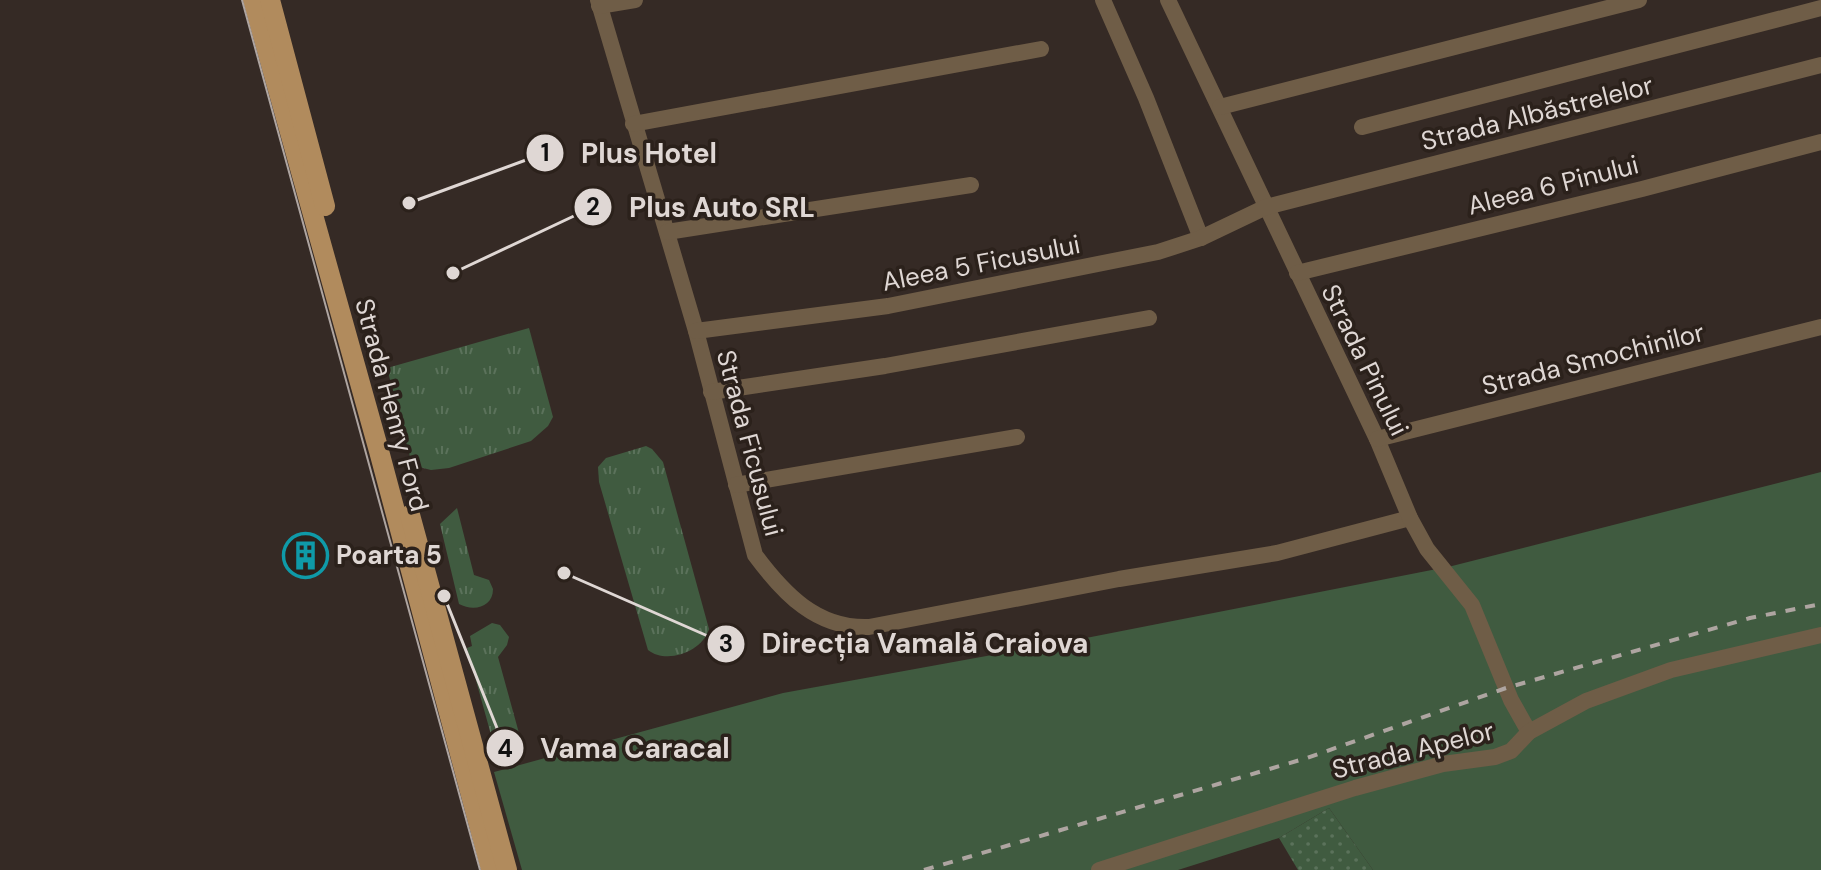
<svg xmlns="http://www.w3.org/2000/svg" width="1821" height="870" font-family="'DM Sans',sans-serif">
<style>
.grass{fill:#405b40}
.park{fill:url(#park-tufts)}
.garden{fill:url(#garden-dots)}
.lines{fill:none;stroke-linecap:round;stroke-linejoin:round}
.minor{stroke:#6f5d47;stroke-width:16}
.primary{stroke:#b18b5d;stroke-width:20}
.tram{stroke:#aea5a1;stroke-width:2}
.rail{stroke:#aea5a1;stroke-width:4;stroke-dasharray:10 10;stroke-linecap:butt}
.labels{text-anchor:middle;stroke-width:7;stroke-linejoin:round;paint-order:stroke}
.street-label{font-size:26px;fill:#dfd7d4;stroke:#2b211b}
.poi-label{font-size:26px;font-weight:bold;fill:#dfd7d4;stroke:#2b211b;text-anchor:start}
.leader{fill:none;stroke:#dfd7d4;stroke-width:3}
.callout-dot{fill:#dfd7d4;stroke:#2b211b;stroke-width:3}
.mark-label{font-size:24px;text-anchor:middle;font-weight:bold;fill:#111}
.callout-label{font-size:28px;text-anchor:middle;font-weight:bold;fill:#dfd7d4;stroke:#2b211b;stroke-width:7;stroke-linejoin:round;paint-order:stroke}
</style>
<defs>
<pattern id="park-tufts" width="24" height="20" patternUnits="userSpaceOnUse" patternTransform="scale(2)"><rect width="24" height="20" fill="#405b40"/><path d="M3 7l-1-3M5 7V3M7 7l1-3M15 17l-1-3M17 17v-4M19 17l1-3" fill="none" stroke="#5b725b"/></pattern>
<pattern id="garden-dots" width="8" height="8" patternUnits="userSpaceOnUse" patternTransform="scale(2)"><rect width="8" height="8" fill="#405b40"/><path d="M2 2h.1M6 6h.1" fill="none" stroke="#5b725b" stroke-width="1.8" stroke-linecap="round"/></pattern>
</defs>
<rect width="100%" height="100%" fill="#352a25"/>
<path class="grass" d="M 1821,472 L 1821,870 L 1373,870 L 1329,808 L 1279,838 L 1178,870 L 522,870 L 494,772 L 783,693 L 1086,638 L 1452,566 Z"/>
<g class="park">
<path d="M 529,328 L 553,417 L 548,426 L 531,441 L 449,468 L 431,470 L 415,466 L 410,457 L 387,368 Z"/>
<path d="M 646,446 L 652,449 L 663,462 L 709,629 C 703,651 667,665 648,650 L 599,482 L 598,467 L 606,458 Z"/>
<path d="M 457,508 L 474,575 L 489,580 L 493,589 C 493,607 474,612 459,604 L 440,524 Z"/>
<path d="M 492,623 L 500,625 L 509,637 L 507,645 L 498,657 L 525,755 L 498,760 L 467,648 L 472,646 L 470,636 Z"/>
</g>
<path class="garden" d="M 1329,808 L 1373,870 L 1298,870 L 1279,838 Z"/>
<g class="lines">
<g class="minor">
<path d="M 598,0 L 696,331 L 755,555 C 784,594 817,629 869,627 L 1119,579 L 1277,553 L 1410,518"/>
<path d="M 1103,0 L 1146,98 L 1201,238"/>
<path d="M 1168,0 L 1377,439 L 1410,518 L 1427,549 L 1472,605 L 1511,700 L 1529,732"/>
<path d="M 599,6 L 635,0"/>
<path d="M 1220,107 L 1639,0"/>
<path d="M 633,124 L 1041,49"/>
<path d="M 1362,127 L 1821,8"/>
<path d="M 667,232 L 971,185"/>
<path d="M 1297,273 L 1642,189 L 1821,142"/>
<path d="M 696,331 L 888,306 L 1158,252 L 1201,238 L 1266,207 L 1821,65"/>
<path d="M 711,392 L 885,366 L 1149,318"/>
<path d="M 1377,439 L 1821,327"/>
<path d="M 736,485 L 1017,437"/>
<path d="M 1099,870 L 1355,788 L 1443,764 L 1495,757 L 1511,751 L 1529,732 L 1586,701 L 1671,670 L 1821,635"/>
</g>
<g class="primary">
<path d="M 253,0 L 379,451 L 491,870"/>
<path d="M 270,0 L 325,206"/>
<path d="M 410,515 L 507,870"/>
</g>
<path class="tram" d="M 242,0 L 480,870"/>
<path class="rail" d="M 924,870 L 1307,758 L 1506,688 L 1750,618 L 1821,604"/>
</g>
<defs>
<symbol id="building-ring" viewBox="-11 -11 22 22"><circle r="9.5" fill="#2b211b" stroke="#0f9aa8" stroke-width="1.5"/><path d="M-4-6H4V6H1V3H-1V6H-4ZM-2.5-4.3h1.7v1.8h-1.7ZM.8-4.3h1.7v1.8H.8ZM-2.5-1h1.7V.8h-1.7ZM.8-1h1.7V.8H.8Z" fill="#0f9aa8"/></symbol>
</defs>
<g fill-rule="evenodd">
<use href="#building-ring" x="280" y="530" width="51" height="51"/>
</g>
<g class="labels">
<g class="street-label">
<text transform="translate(1537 113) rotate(-14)" y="9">Strada Albăstrelelor</text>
<text transform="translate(1553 185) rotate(-14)" y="9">Aleea 6 Pinului</text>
<text transform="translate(981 263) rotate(-11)" y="9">Aleea 5 Ficusului</text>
<text transform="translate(1593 359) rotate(-14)" y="9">Strada Smochinilor</text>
<text transform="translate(1365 360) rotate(64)" y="9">Strada Pinului</text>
<text transform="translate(392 405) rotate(75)" y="9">Strada Henry Ford</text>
<text transform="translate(750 443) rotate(75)" y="9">Strada Ficusului</text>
<text transform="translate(1413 750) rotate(-14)" y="9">Strada Apelor</text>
</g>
<g class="poi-label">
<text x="336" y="564">Poarta 5</text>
</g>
</g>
<path class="leader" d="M409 203L545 153M453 273L593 207M564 573L726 644M444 596L505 748"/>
<g class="callout-dot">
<circle cx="409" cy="203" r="8"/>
<circle cx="453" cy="273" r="8"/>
<circle cx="564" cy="573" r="8"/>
<circle cx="444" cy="596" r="8"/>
<circle cx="545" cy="153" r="20"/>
<circle cx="593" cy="207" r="20"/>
<circle cx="726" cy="644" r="20"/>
<circle cx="505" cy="748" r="20"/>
</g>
<g class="mark-label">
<text x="545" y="161">1</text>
<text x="593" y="215">2</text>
<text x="726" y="652">3</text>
<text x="505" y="757">4</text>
</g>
<g class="callout-label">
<text x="649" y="163">Plus Hotel</text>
<text x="722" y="217">Plus Auto SRL</text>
<text x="925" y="653">Direcția Vamală Craiova</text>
<text x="635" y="758">Vama Caracal</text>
</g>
</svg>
